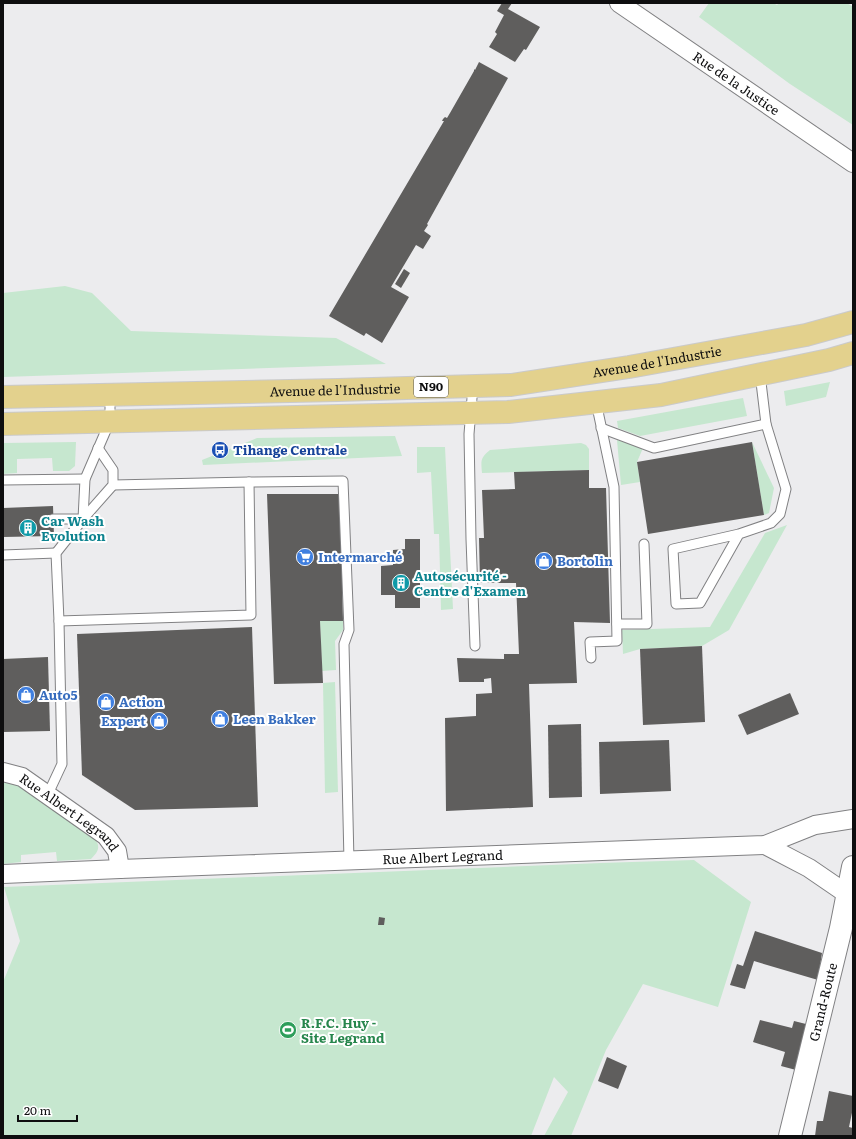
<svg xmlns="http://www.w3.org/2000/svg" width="856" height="1139" font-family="Literata,serif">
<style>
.green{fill:#c6e7cf}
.building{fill:#5f5e5d}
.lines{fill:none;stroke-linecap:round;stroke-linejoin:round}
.service-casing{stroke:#818183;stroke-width:11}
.minor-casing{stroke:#818183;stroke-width:20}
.tertiary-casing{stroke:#818183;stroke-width:24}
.primary-casing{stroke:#cacaca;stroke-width:24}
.service{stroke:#fff;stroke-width:9}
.minor{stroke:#fff;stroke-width:18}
.tertiary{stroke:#fff;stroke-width:22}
.primary{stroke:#e3d18d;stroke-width:22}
.labels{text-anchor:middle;stroke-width:4;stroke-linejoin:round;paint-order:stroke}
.shield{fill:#fff;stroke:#565657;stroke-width:1}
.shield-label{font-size:12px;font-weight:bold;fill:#0e0e0f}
.street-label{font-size:13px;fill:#0e0e0f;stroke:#fff}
.transit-label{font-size:13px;font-weight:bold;fill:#164399;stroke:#fff;text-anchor:start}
.culture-label{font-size:13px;font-weight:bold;fill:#0d838f;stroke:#fff;text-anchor:start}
.shop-label{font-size:13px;font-weight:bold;fill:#366cbe;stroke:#fff;text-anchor:start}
.leisure-label{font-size:13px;font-weight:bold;fill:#27864d;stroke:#fff;text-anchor:start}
</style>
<rect width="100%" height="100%" fill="#ececee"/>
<g class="green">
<path d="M 709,3 L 773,3 L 777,5 L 779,3 L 847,3 L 853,7 L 853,125 L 790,84 L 699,17 Z"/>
<path d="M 65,286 L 92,293 L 131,331 L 336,338 L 386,364 L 3,377 L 3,293 Z"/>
<path d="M 830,382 L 826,397 L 786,406 L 784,391 Z"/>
<path d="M 743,398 L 747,416 L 640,436 L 618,428 L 617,421 Z"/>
<path d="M 395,436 L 402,456 L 203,465 L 202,460 L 257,438 Z"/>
<path d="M 617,440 L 643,448 L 637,462 L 640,482 L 621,485 Z"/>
<path d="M 76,442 L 75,466 L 69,471 L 53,471 L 52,458 L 17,459 L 17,473 L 3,474 L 3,443 Z"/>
<path d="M 752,442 L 774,488 L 769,513 L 764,515 Z"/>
<path d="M 581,443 L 586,445 L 589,449 L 589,470 L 482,473 C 481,461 480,458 490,450 Z"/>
<path d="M 417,447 L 445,447 L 453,609 L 441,610 L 439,534 L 434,534 L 431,472 L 417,473 Z"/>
<path d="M 787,525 L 729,630 L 702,646 L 640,649 L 623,654 L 622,630 L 710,627 L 765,533 Z"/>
<path d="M 320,621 L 343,621 L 343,630 L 335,641 L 336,670 L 322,671 Z"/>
<path d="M 335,682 L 338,792 L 325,793 L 323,683 Z"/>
<path d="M 3,783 L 11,783 L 21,787 L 92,836 C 101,845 100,850 91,859 L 57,861 L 56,852 L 21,855 L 21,862 L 3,864 Z"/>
<path d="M 694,860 L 751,902 L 718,1007 L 643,984 L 606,1050 L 571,1136 L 544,1136 L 568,1092 L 554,1077 L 531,1136 L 3,1136 L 3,982 L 20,941 L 4,887 L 601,863 Z"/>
</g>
<g class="building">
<path d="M 502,3 L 512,3 L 508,9 L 540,27 L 526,50 L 524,49 L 515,62 L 489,47 L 497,34 L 495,32 L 504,15 L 497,11 Z"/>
<path d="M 479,62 L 508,78 L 427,224 L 428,225 L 424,231 L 431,236 L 423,249 L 416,245 L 391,287 L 409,297 L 382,343 L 366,333 L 364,336 L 329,316 L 444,121 L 442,121 L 443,119 L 445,117 L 447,118 L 450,113 L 474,71 L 474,69 L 475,70 Z"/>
<path d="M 404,269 L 410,273 L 401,288 L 395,284 Z"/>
<path d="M 752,442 L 764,515 L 648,534 L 637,462 Z"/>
<path d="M 589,470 L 589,488 L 606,488 L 610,623 L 574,622 L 577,683 L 529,684 L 533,807 L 446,811 L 445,718 L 476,716 L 476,694 L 492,693 L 491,678 L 484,679 L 484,682 L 459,682 L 457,658 L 504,659 L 504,654 L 519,654 L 516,583 L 480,583 L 479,538 L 484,538 L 482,490 L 515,489 L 514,472 Z"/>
<path d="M 267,494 L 340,494 L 343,621 L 320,621 L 323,683 L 274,684 Z"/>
<path d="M 53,506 L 54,536 L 3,537 L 3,508 Z"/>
<path d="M 405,539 L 420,539 L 420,608 L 395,608 L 395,595 L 381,595 L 381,566 L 393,565 L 393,550 L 405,549 Z"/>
<path d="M 252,627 L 258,807 L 135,810 L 82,775 L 77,634 Z"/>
<path d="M 702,646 L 705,722 L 643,725 L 640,649 Z"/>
<path d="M 48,657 L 50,731 L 3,732 L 3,659 Z"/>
<path d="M 790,693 L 799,714 L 747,735 L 738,715 Z"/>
<path d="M 581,724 L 582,797 L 549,798 L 548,725 Z"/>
<path d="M 669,740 L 671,791 L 600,794 L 599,742 Z"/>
<path d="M 379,917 L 385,918 L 384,925 L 378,925 Z"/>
<path d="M 755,931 L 822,953 L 818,980 L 754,961 L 745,989 L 730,985 L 737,964 L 743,966 Z"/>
<path d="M 760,1020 L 792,1028 L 794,1021 L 806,1024 L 796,1070 L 781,1066 L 785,1052 L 753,1042 Z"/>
<path d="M 607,1057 L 627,1066 L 618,1089 L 598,1081 Z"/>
<path d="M 829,1091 L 853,1096 L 853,1108 L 849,1127 L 853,1128 L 853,1136 L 815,1136 L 817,1121 L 823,1121 Z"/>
</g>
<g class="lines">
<defs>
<g id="service">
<path d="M 473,386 L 469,434 L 471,539 L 475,646"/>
<path d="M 601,428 L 654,448 L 766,424 L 760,374"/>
<path d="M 3,480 L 85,479"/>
<path d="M 113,485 L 249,482"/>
<path d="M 53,519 L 83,519 L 113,485 L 113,470 L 98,448"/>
<path d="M 739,534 L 673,549 L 676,604 L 700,603 L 739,534 L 771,523 L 780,514 L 786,489 L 766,424"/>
<path d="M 3,555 L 56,553"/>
<path d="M 59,621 L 251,615 L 249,482 L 343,481 L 349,630 L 344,644 L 349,861"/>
<path d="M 617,624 L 647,624 L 644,544"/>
<path d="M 591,658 L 590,642 L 617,641 L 614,487 L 596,402"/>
<path d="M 48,794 L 62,764 L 59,621 L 56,553 L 83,519 L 85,479 L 110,421 L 110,395"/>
</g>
<g id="minor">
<path id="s1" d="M 619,3 L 853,163"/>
<path id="s2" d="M 3,772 L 22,777 L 106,836 L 117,851 L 120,869"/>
<path d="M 765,845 L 809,868 L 847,894"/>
<path id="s3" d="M 3,874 L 120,869 L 765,845 L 815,825 L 853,819"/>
</g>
<g id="tertiary">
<path id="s4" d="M 790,1136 L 841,928 L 853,867"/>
</g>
<g id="primary">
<path id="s5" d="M 3,397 L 338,390 L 511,385 L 629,367 L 806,335 L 853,322"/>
<path d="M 3,424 L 508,412 L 661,395 L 829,360 L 853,353"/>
</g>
</defs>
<use href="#service" class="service-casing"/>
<use href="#minor" class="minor-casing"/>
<use href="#tertiary" class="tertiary-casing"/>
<use href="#primary" class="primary-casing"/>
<use href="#service" class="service"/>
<use href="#minor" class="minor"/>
<use href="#tertiary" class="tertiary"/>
<use href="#primary" class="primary"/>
</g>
<defs>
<symbol id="bus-disc" viewBox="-11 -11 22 22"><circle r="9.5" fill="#1a4fb4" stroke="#fff"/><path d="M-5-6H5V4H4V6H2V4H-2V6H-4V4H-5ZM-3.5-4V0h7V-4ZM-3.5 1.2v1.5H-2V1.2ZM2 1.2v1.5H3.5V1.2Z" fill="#fff"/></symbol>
<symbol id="building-disc" viewBox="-11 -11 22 22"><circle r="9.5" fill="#0f9aa8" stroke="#fff"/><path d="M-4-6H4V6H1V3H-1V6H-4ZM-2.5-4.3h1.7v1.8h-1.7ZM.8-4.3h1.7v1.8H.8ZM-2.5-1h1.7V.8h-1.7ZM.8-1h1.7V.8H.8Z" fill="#fff"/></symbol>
<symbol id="supermarket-disc" viewBox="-11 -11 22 22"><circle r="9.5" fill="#3f7fe0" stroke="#fff"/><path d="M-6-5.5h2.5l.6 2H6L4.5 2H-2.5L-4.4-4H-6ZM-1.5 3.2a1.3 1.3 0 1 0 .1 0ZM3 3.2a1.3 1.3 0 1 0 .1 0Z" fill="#fff"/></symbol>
<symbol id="shop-disc" viewBox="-11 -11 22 22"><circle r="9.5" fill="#3f7fe0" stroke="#fff"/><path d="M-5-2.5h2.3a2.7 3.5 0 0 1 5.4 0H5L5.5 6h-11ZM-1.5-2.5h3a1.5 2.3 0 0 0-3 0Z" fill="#fff"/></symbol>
<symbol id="stadium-disc" viewBox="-11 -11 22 22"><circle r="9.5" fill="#2e9e5b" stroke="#fff"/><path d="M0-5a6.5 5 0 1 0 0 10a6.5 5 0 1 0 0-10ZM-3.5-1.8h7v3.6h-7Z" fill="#fff"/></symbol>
</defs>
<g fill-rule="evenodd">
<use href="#bus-disc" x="210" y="440" width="20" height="20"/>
<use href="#building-disc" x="18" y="518" width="20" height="20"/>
<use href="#supermarket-disc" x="295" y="547" width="20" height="20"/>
<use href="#shop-disc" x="534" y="551" width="20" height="20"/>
<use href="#building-disc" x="391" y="573" width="20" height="20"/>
<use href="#shop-disc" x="16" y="685" width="20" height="20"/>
<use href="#shop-disc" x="96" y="692" width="20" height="20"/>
<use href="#shop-disc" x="210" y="709" width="20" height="20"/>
<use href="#shop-disc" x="149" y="711" width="20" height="20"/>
<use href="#stadium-disc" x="278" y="1020" width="20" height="20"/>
</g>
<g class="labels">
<rect class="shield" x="414" y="377" width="34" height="20" rx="3"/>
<g class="shield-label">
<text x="431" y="391">N90</text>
</g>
<g class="street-label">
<text dy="5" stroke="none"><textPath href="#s1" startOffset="142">Rue de la Justice</textPath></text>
<text dy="5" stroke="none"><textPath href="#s5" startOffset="656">Avenue de l'Industrie</textPath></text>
<text dy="5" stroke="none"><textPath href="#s5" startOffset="332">Avenue de l'Industrie</textPath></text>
<text dy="5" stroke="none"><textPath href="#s2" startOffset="79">Rue Albert Legrand</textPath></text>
<text dy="5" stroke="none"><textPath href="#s3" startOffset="440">Rue Albert Legrand</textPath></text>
<text dy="5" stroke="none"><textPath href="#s4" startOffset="138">Grand-Route</textPath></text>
</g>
<g class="transit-label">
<text x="233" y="455">Tihange Centrale</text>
</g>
<g class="culture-label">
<text x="41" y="526">Car Wash<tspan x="41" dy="15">Evolution</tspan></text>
<text x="414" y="581">Autosécurité -<tspan x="414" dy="15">Centre d'Examen</tspan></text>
</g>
<g class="shop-label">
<text x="318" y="562">Intermarché</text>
<text x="557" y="566">Bortolin</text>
<text x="39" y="700">Auto5</text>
<text x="119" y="707">Action</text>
<text x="233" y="724">Leen Bakker</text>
<text x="146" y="726" text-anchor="end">Expert</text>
</g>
<g class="leisure-label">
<text x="301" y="1028">R.F.C. Huy -<tspan x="301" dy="15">Site Legrand</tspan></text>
</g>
</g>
<rect width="856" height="1139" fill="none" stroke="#0e0e0f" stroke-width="8"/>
<path d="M18 1115v6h59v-6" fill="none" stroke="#0e0e0f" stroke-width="2"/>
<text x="24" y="1115" font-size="12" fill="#0e0e0f" stroke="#ffffff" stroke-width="3" paint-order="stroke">20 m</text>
</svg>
